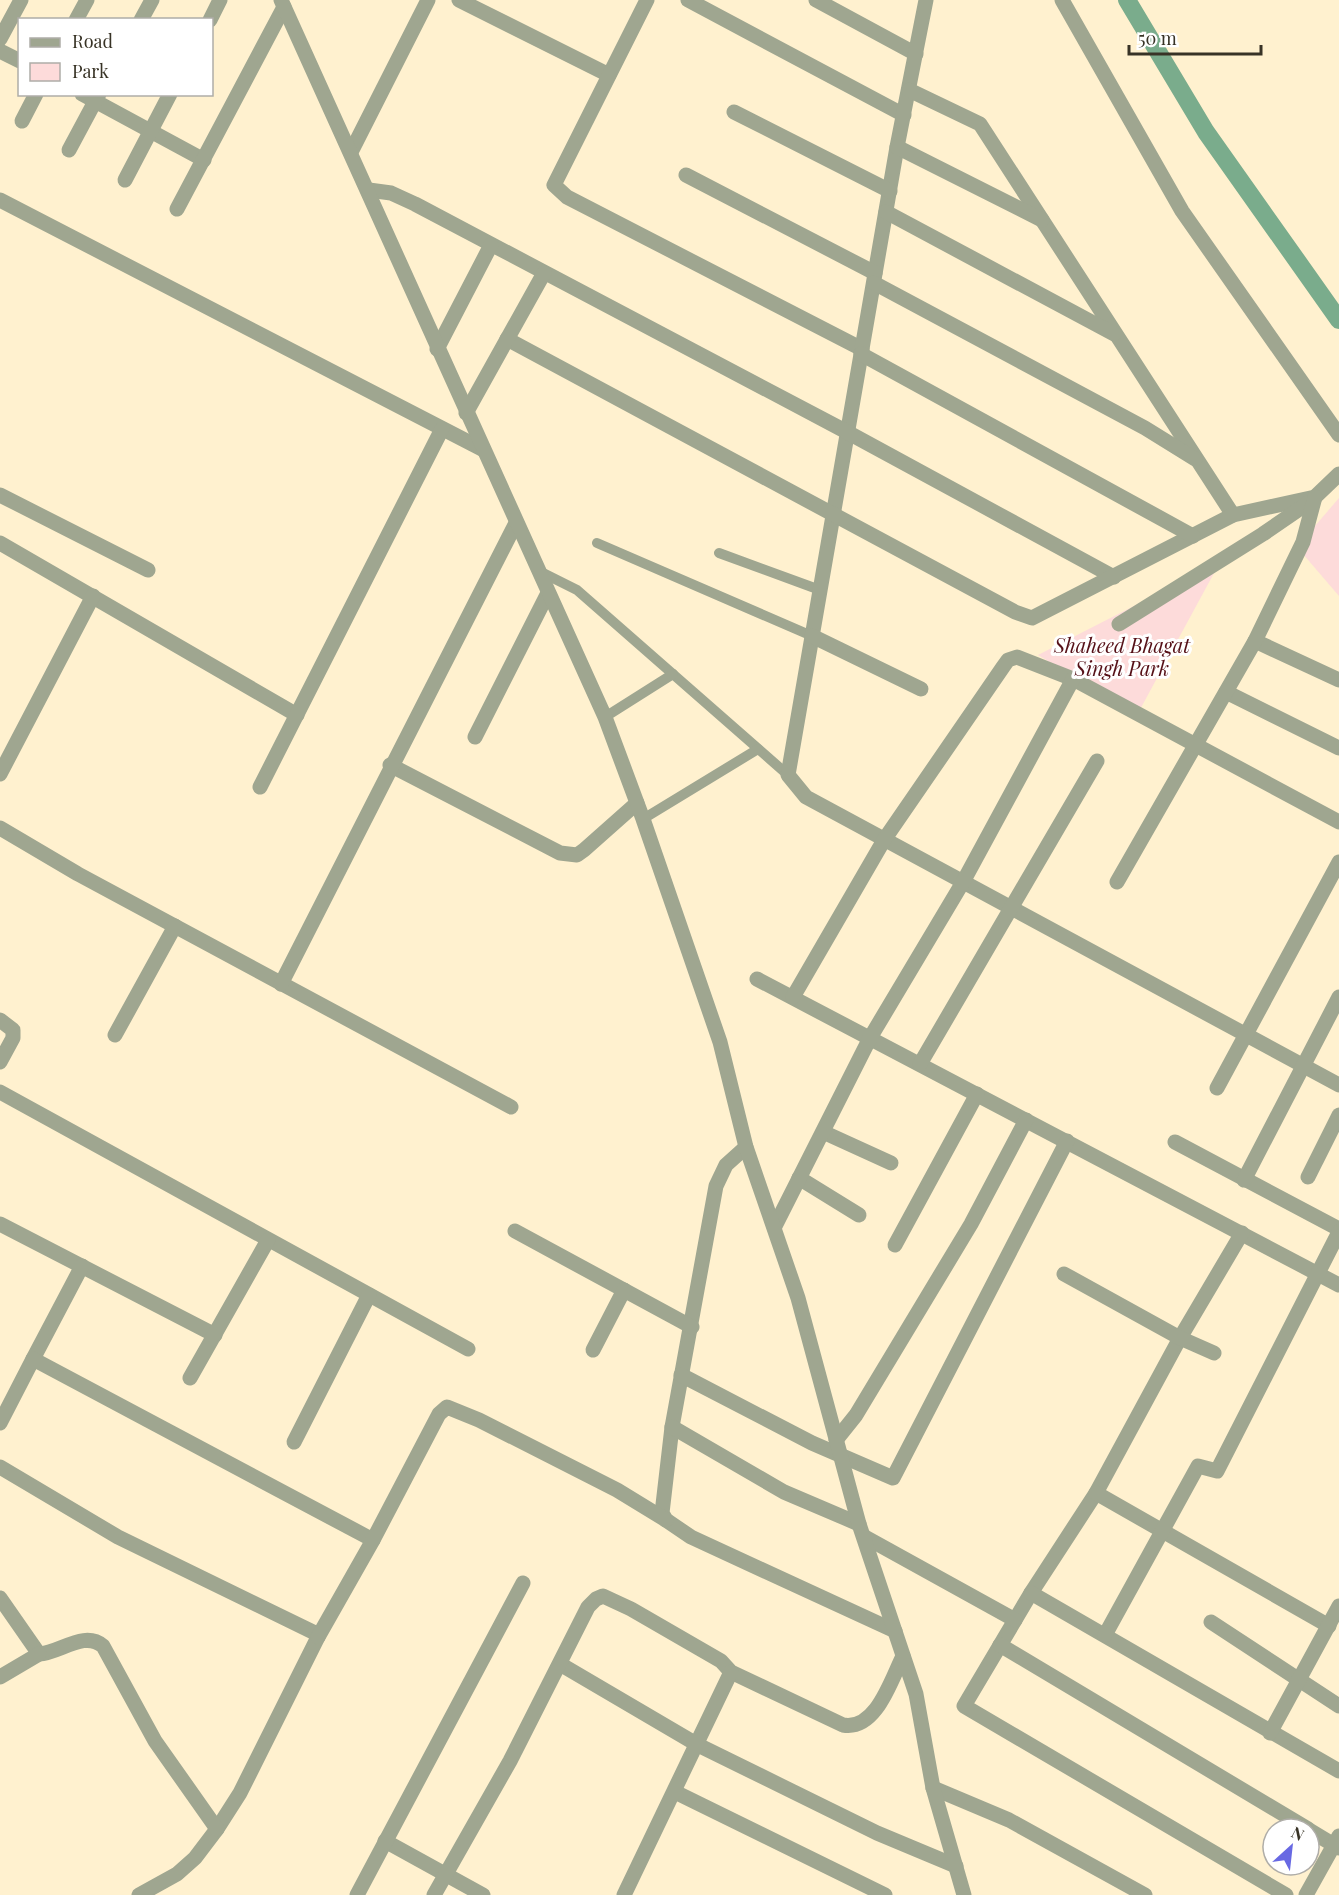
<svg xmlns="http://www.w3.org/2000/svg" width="1339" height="1895" font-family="'Playfair Display',serif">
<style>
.green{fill:#fddbda}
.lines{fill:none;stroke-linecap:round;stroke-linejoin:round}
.canal{stroke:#7aac8c;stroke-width:18}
.service{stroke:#9fa690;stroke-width:10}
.minor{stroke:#9fa690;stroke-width:15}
.tertiary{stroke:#9fa690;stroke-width:15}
.labels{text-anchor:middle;stroke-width:6;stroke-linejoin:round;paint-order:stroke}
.park-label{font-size:20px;font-style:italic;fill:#551017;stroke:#fff}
</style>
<rect width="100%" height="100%" fill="#fff1cf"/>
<g class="green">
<path d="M 1339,498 L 1339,596 L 1297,547 Z"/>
<path d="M 1220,562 L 1137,715 L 1038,655 Z"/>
</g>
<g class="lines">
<path class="canal" d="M 1127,0 L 1206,132 L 1339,320"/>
<g class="service">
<path d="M 597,543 L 812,636"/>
<path d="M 719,553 L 820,590"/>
<path d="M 539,571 L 577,590 L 788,775"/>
<path d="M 605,717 L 673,674"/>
<path d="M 643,819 L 758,749"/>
</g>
<g class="minor">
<path d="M 459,0 L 609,75"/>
<path d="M 647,0 L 554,185 L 567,197 L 862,349"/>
<path d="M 688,0 L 904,115"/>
<path d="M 816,0 L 916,54"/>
<path d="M 926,0 L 897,147 L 788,775 L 806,797 L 1339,1085"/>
<path d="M 76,20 L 87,0"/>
<path d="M 141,20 L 152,0"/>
<path d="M 210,20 L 220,0"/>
<path d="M 0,39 L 21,0"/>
<path d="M 0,51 L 20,61"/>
<path d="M 909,90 L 980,124 L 1233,515"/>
<path d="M 82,94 L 204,160"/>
<path d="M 734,112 L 890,191"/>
<path d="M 22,121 L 36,94"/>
<path d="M 897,147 L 1042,220"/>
<path d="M 69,150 L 99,94"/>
<path d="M 351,152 L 428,0"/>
<path d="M 686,175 L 875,273"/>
<path d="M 125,180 L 170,94"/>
<path d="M 369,190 L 391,193 L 415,204 L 847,432 L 1114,577"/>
<path d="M 0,200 L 482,449"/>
<path d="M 177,209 L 284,7"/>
<path d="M 886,212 L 1114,334"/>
<path d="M 874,283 L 1145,428 L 1195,459"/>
<path d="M 507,339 L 1015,612 L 1032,618 L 1233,515 L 1315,497 L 1339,474"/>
<path d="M 437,349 L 491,245"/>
<path d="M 861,354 L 1193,536"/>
<path d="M 466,413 L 544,273"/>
<path d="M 0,495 L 148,570"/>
<path d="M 0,543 L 297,715"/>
<path d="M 1119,624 L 1263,534 L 1308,503"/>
<path d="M 812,636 L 921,689"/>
<path d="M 1255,641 L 1339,680"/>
<path d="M 1226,692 L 1339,748"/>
<path d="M 475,737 L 548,593"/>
<path d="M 390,765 L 560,853 L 577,855 L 584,850 L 637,803"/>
<path d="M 0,774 L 93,596"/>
<path d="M 260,787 L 442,429"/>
<path d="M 0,828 L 78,874 L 511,1107"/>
<path d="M 1117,882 L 1255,641 L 1303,542 L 1315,497"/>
<path d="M 757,979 L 1339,1285"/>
<path d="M 281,984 L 516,523"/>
<path d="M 793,997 L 884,840 L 1003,667 L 1008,660 L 1017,657 L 1073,679 L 1339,822"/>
<path d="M 0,1020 L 13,1030 L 13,1038 L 0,1062"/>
<path d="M 115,1035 L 175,926"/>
<path d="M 920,1064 L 1097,761"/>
<path d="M 1217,1088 L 1339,862"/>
<path d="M 0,1092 L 468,1349"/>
<path d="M 823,1132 L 891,1163"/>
<path d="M 1175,1142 L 1339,1229"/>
<path d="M 746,1147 L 726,1165 L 716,1186 L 672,1427 L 662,1513 L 666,1520 L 691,1537 L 895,1631"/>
<path d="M 1308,1177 L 1339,1115"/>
<path d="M 799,1178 L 859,1215"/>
<path d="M 1244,1180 L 1339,997"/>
<path d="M 0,1224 L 215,1335"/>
<path d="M 775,1226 L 870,1038 L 963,882 L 1073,679"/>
<path d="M 515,1231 L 692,1327"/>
<path d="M 1242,1233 L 1180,1338 L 1096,1493 L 1031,1593 L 964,1706 L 1286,1895"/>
<path d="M 895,1245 L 977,1094"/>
<path d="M 1064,1274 L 1180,1338 L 1214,1353"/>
<path d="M 593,1350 L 624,1290"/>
<path d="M 33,1359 L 82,1266"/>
<path d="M 681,1375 L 812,1443 L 893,1478 L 1067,1141"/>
<path d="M 190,1378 L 268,1240"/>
<path d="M 0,1423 L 33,1359 L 373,1540"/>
<path d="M 672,1427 L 784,1492 L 859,1524"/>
<path d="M 836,1440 L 856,1415 L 971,1224 L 1026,1120"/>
<path d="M 294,1442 L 369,1295"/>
<path d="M 0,1467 L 118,1537 L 313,1632 L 318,1637 L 240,1793 L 217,1829 L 195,1858 L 177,1874 L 139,1895"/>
<path d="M 1096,1493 L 1329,1626"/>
<path d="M 865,1537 L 1015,1620"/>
<path d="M 1031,1593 L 1339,1771"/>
<path d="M 0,1598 L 39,1654 C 60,1653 84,1630 103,1646 L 155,1741 L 217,1829"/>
<path d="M 1211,1622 L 1339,1706"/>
<path d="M 1105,1635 L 1198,1466 L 1217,1471 L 1339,1232"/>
<path d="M 318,1637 L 373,1540 L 439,1414 L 447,1407 L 479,1420 L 617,1490 L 666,1520"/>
<path d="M 1000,1645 L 1308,1829"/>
<path d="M 560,1664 L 698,1745 L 877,1833 L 956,1866"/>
<path d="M 0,1677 L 39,1654"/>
<path d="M 1270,1733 L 1339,1606"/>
<path d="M 933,1788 L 1009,1820 L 1145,1895"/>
<path d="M 675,1792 L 885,1895"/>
<path d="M 1309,1830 L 1339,1848"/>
<path d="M 385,1841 L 483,1895"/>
<path d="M 357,1895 L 523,1583"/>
<path d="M 434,1895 L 510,1761 L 588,1607 L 596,1599 L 603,1596 L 631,1609 L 721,1661 L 731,1672 L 843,1725 C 876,1731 891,1680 903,1656"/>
<path d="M 624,1895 L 731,1672"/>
<path d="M 1306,1895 L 1339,1836"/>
</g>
<g class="tertiary">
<path d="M 281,0 L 605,717 L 643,819 L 720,1042 L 746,1147 L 798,1298 L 859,1524 L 916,1694 L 933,1788 L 964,1895"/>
<path d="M 1062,0 L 1182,211 L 1339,435"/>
</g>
</g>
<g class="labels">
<g class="park-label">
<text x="1122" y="653">Shaheed Bhagat<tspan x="1122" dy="23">Singh Park</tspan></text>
</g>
</g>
<rect x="18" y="18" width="195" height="78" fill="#ffffff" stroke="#afada8" stroke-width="1.5"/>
<rect x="30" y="38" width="30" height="9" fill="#9fa690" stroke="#afada8" stroke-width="1.5"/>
<text x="72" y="48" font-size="18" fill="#383326">Road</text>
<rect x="30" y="63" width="30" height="18" fill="#fddbda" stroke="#afada8" stroke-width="1.5"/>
<text x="72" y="78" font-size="18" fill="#383326">Park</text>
<g transform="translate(1291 1847) rotate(27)"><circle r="28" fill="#ffffff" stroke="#afada8" stroke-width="1.5"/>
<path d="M0-4.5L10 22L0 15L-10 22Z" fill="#6869e3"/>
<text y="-9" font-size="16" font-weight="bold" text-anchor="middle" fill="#383326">N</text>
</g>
<path d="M1129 45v9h132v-9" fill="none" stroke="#383326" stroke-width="3"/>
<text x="1138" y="45" font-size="18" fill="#383326" stroke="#ffffff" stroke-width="4.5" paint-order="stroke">50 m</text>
</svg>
